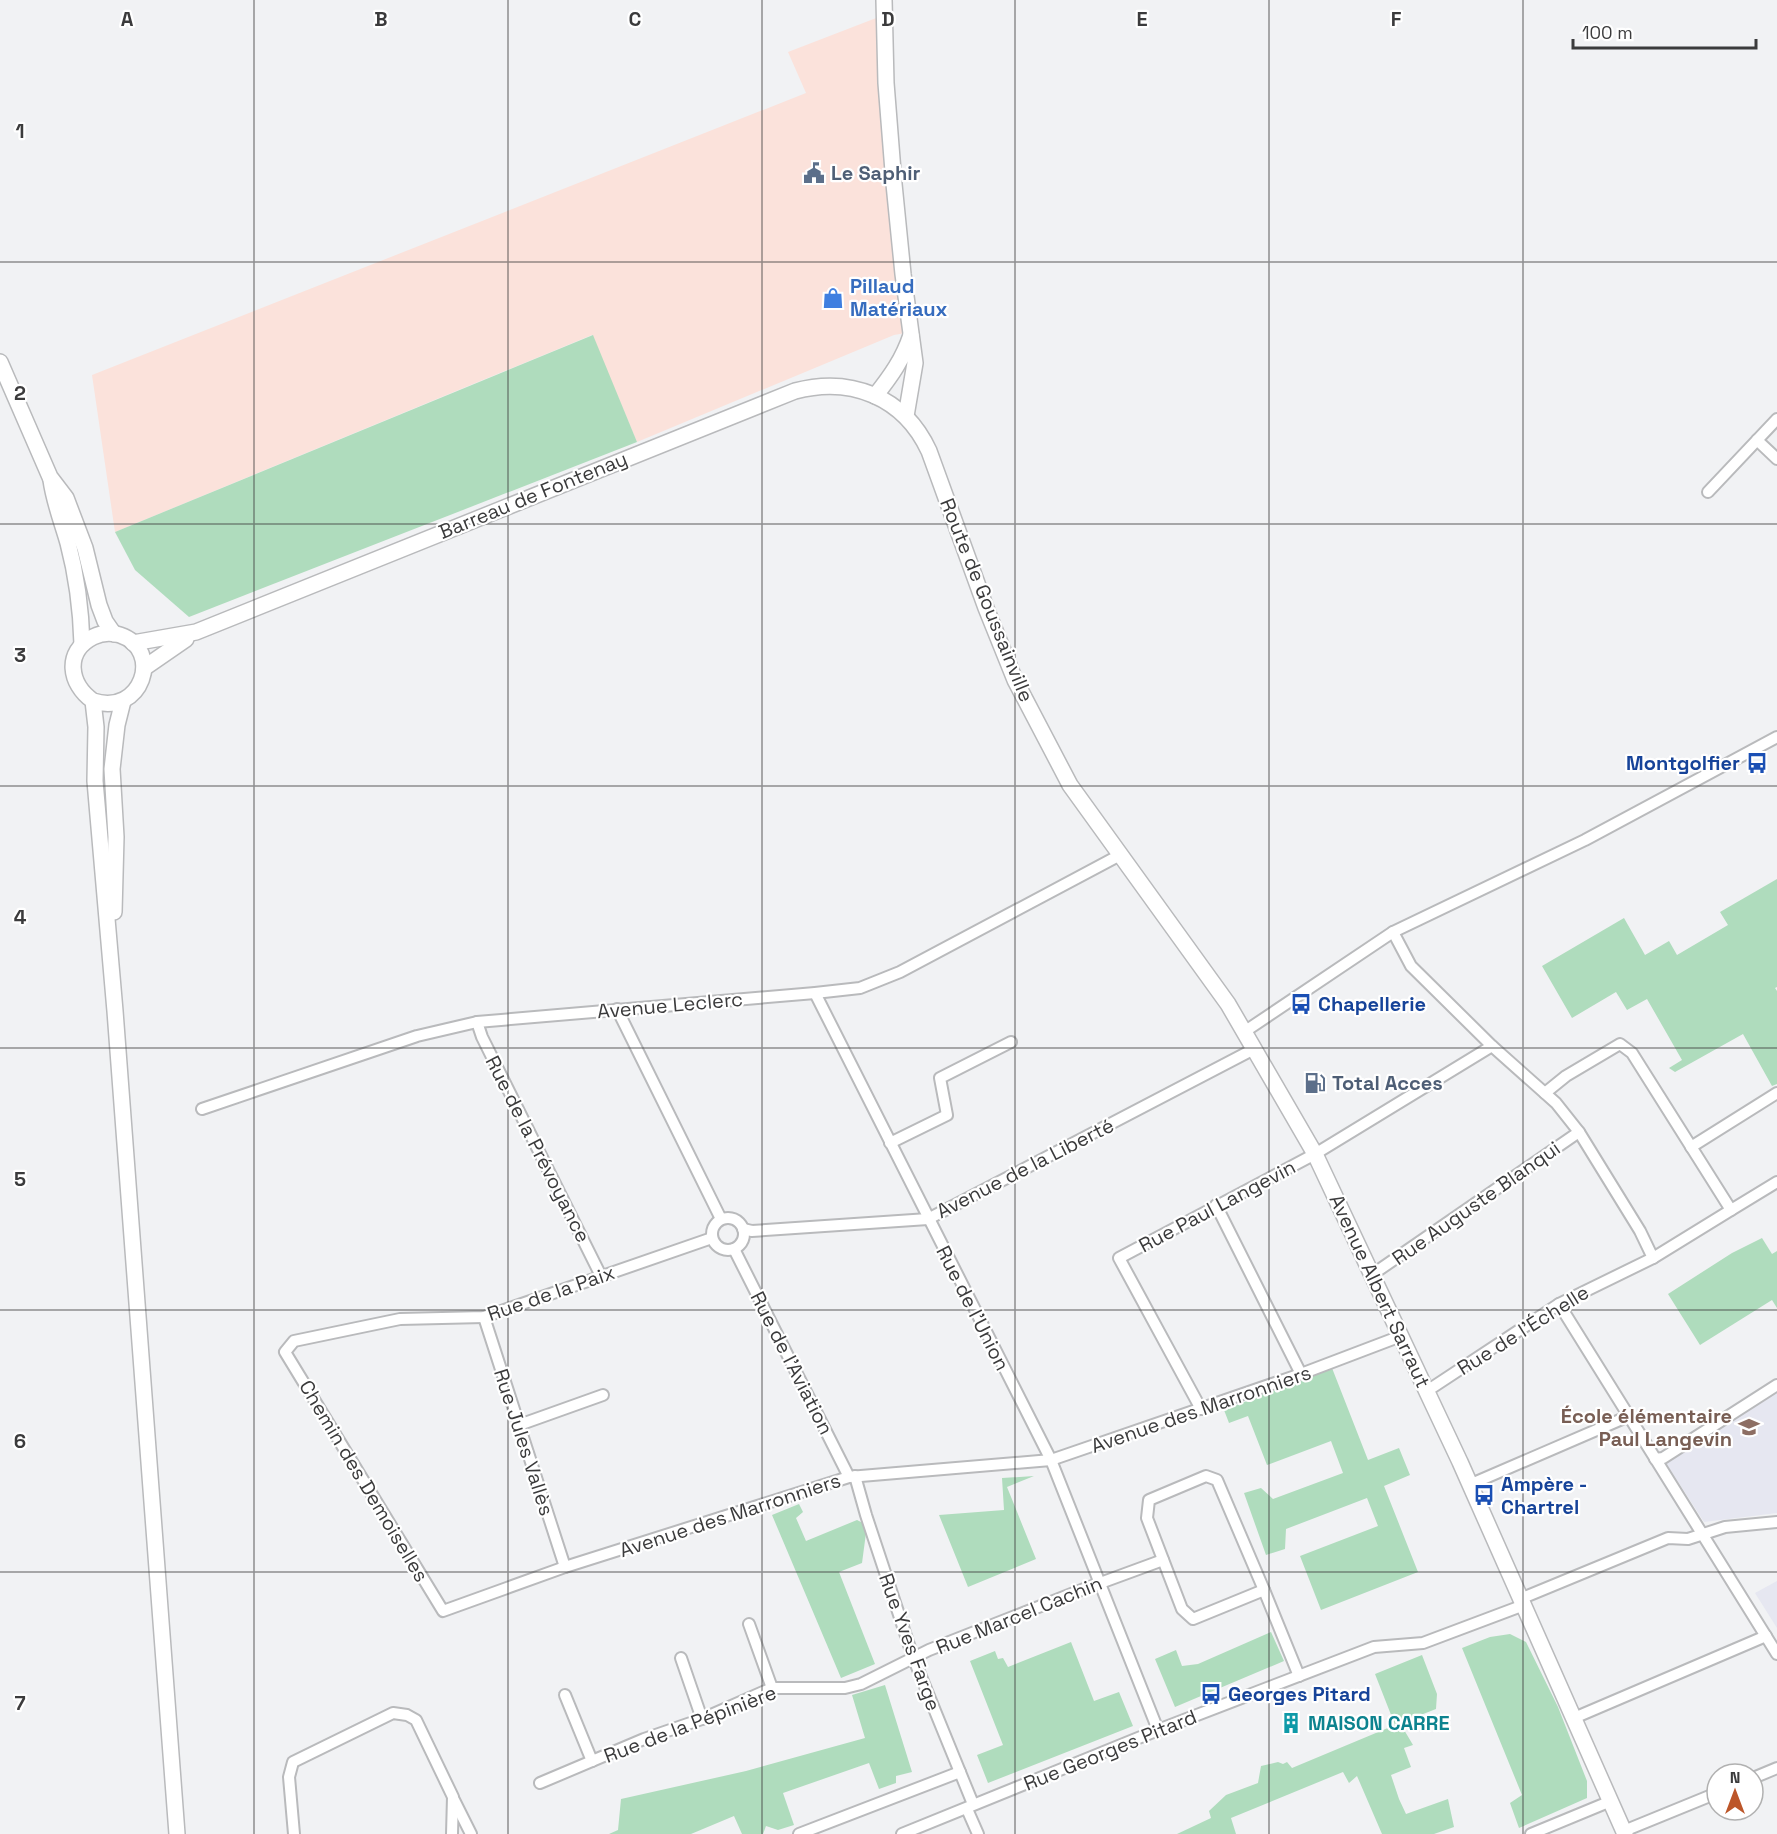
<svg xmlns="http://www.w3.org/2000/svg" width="1777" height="1834" font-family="'Space Grotesk',sans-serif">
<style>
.industrial{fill:#fbe2db}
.built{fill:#e6e7f1}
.green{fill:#afdcbd}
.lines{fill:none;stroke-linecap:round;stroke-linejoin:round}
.street-casing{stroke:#b9babc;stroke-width:14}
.secondary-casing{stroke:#b9babc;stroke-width:18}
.street{stroke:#fff;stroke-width:10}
.secondary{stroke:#fff;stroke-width:15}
.grid{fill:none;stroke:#3b3b3c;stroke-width:1.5;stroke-opacity:0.55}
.labels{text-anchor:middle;stroke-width:4.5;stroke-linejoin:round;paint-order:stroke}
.service-label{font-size:20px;font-weight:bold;fill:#4e5e75;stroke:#fff;text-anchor:start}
.shop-label{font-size:20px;font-weight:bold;fill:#366cbe;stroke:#fff;text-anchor:start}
.street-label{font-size:20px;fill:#3b3b3c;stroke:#fff}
.transit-label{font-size:20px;font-weight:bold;fill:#164399;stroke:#fff;text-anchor:start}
.education-label{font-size:20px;font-weight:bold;fill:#785e54;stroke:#fff;text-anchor:end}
.culture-label{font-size:20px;font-weight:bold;fill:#0d838f;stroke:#fff;text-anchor:start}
.grid-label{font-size:20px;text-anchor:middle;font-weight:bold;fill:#3b3b3c;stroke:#fff;stroke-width:4.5;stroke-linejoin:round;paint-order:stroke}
</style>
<rect width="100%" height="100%" fill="#f1f2f4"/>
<path class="industrial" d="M 884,15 L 912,332 L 894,335 L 637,442 L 592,335 L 115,532 L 92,375 L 806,93 L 788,52 Z"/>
<g class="built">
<path d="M 1777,1391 L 1777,1513 L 1704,1522 L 1666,1463 Z"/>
<path d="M 1777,1581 L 1777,1628 L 1755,1593 Z"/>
</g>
<g class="green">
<path d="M 593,335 L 637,442 L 189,617 L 135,570 L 115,532 Z"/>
<path d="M 1777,879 L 1777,987 L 1775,988 L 1777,991 L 1777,1084 L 1772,1086 L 1743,1034 L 1675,1072 L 1669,1068 L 1682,1060 L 1647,999 L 1627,1010 L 1616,992 L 1572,1018 L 1542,966 L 1624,918 L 1645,955 L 1669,941 L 1677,955 L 1728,925 L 1720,912 Z"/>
<path d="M 1762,1238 L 1772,1254 L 1777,1251 L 1777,1308 L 1772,1300 L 1700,1345 L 1668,1294 L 1732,1253 Z"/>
<path d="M 1332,1368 L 1368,1460 L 1399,1448 L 1410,1475 L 1384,1486 L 1418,1572 L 1321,1610 L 1300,1556 L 1378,1526 L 1367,1498 L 1286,1529 L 1285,1549 L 1266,1555 L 1244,1493 L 1261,1488 L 1273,1499 L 1343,1473 L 1331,1441 L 1267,1465 L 1248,1416 L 1229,1423 L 1224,1410 Z"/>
<path d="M 1034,1476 L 1007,1487 L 1036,1559 L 968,1587 L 939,1515 L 1004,1510 L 1002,1478 Z"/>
<path d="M 799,1504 L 803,1512 L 796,1518 L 806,1541 L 857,1520 L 863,1523 L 866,1533 L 862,1563 L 839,1572 L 875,1664 L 841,1678 L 772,1515 Z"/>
<path d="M 1271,1632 L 1284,1661 L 1175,1707 L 1155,1659 L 1176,1650 L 1182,1666 L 1198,1664 Z"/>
<path d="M 1510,1634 L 1526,1642 L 1558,1707 L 1587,1781 L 1587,1798 L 1519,1828 L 1510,1803 L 1522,1795 L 1462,1648 L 1490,1637 Z"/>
<path d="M 1071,1642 L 1094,1701 L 1119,1692 L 1133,1726 L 988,1783 L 977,1755 L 1003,1745 L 970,1661 L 995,1651 L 998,1659 L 1003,1658 L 1008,1667 Z"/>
<path d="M 1422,1655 L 1437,1694 L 1436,1709 L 1400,1723 L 1413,1745 L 1404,1748 L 1411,1767 L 1391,1775 L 1399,1799 L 1406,1814 L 1448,1799 L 1454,1827 L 1434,1834 L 1382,1834 L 1357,1776 L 1349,1783 L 1343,1772 L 1231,1818 L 1236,1834 L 1177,1834 L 1211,1818 L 1209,1811 L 1226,1795 L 1258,1783 L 1261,1766 L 1278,1762 L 1283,1764 L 1287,1762 L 1292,1768 L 1395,1725 L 1375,1674 Z"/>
<path d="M 885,1685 L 912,1772 L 896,1776 L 896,1783 L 879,1789 L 869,1763 L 783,1793 L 794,1825 L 778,1830 L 766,1826 L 763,1834 L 742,1834 L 734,1816 L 691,1834 L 609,1834 L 618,1830 L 621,1799 L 746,1771 L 865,1738 L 852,1695 Z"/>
</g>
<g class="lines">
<defs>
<g id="street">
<path d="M 1757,440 L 1777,459"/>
<path d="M 1708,492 L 1777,419"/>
<path d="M 1393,932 L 1411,966 L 1492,1046 L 1556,1103 L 1579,1132 L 1640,1231 L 1653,1258"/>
<path d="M 815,993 L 1051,1460 L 1158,1730"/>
<path d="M 617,1009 L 721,1219"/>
<path d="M 477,1022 L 482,1037 L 601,1276"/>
<path d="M 1244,1032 L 1393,932 L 1585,840 L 1777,737"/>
<path d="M 202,1109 L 417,1036 L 477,1022 L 815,993 L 860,988 L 900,972 L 1120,855"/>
<path d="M 890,1143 L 947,1115 L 940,1078 L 1011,1042"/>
<path d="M 1691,1147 L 1777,1093"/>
<path d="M 1216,1205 L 1301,1374"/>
<path d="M 1731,1210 L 1777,1182"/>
<circle cx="728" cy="1234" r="16"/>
<path d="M 743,1229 L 752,1231 L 928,1219 L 1254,1049"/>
<path d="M 712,1238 L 484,1317 L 400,1319 L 294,1341 L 285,1352 L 443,1611 L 565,1567 L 849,1477 L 1051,1460 L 1301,1374 L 1401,1336"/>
<path d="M 734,1249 L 849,1477"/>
<path d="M 1373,1274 L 1579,1132"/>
<path d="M 1559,1304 L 1777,1654"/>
<path d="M 484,1317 L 565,1567"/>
<path d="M 1427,1391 L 1559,1304 L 1653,1258 L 1731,1210 L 1632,1053 L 1620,1044 L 1566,1076 L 1545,1093"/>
<path d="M 1201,1409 L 1119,1258 L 1315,1154 L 1492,1046"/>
<path d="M 519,1425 L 603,1395"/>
<path d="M 1655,1459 L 1663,1458 L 1777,1385"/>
<path d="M 855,1476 L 866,1515 L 913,1657 L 973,1804"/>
<path d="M 1206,1476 L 1217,1480 L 1264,1590 L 1193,1619 L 1182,1609 L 1147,1518 L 1149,1500 Z"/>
<path d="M 1469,1485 L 1629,1416"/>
<path d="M 1264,1590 L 1299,1676"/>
<path d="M 1520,1599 L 1668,1538 L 1688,1539 L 1725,1527 L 1777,1522"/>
<path d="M 749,1624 L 772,1688"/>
<path d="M 681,1658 L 702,1719"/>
<path d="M 565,1695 L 592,1761"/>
<path d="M 1574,1718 L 1766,1636"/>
<path d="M 1753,1778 L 1777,1768"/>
<path d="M 540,1783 L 644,1739 L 702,1719 L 772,1688 L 845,1688 L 861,1684 L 929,1650 L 1084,1589 L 1163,1560"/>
<path d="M 454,1800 L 471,1834"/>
<path d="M 967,1809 L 978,1834"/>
<path d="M 1624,1831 L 1717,1793"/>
<path d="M 294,1834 L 289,1777 L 293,1762 L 393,1713 L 407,1715 L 416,1720 L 453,1797 L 452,1834"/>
<path d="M 799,1834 L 960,1772"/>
<path d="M 902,1834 L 1158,1730 L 1374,1647 L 1423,1643 L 1524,1605"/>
<path d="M 1531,1834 L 1611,1801"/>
</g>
<g id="secondary">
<path d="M 884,0 L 886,83 L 894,184 L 903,274 L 915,363 L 906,416"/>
<path d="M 0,362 L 50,477 L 66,498 L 85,548 L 99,605 L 105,621 L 114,634"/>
<path d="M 875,396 C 891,376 903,359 911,335"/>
<path d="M 51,480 C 54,502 62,522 68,543 C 77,577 81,609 82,644"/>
<path d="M 133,643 L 196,632 L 795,391 C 851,376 904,397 929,451 L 986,608 L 1015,680 L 1070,785 L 1228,1004 L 1315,1154 L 1460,1462 L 1625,1834"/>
<path d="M 144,668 L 186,639"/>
<path d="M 93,701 C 142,717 164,650 120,635 C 111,632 101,633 93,637 C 64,652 69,684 93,701 L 96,727 L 95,781 L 115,1011 L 177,1834"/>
<path d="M 114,912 L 116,837 L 112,769 L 117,725 L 123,701"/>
</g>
</defs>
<use href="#street" class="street-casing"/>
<use href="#secondary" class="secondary-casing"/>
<use href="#street" class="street"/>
<use href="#secondary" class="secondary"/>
</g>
<path class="grid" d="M 254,0 L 254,1834M 508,0 L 508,1834M 762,0 L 762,1834M 1015,0 L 1015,1834M 1269,0 L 1269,1834M 1523,0 L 1523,1834M 0,262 L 1777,262M 0,524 L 1777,524M 0,786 L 1777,786M 0,1048 L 1777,1048M 0,1310 L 1777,1310M 0,1572 L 1777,1572"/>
<defs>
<symbol id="civic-bare" viewBox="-9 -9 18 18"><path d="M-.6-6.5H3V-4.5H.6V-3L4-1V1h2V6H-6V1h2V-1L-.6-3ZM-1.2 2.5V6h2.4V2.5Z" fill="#5c6f8a" stroke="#fff" stroke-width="2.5" paint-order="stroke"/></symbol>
<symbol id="shop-bare" viewBox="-9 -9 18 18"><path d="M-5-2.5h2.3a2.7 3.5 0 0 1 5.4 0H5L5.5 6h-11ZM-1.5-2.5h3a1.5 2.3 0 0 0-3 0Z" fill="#3f7fe0" stroke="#fff" stroke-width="2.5" paint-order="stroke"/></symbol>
<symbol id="bus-bare" viewBox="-9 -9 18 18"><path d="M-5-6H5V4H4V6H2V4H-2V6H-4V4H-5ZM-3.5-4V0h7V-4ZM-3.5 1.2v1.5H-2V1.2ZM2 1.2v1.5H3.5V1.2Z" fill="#1a4fb4" stroke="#fff" stroke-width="2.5" paint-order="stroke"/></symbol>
<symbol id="fuel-bare" viewBox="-9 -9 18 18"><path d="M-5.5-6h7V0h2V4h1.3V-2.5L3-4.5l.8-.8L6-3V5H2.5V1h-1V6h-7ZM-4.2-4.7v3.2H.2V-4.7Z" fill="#5c6f8a" stroke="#fff" stroke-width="2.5" paint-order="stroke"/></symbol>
<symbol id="school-bare" viewBox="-9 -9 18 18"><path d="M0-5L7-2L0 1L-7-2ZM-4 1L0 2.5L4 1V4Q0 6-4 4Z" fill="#8d6e63" stroke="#fff" stroke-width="2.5" paint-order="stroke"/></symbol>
<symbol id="building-bare" viewBox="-9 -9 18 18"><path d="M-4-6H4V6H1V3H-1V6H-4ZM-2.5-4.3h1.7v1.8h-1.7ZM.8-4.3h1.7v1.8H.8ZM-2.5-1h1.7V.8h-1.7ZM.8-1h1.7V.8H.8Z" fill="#0f9aa8" stroke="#fff" stroke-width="2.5" paint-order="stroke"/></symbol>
</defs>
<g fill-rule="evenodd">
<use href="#civic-bare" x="799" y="158" width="30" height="30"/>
<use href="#shop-bare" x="818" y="283" width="30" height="30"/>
<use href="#bus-bare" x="1742" y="748" width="30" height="30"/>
<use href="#bus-bare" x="1286" y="989" width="30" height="30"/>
<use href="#fuel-bare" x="1300" y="1068" width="30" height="30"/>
<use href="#school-bare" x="1734" y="1412" width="30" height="30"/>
<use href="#bus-bare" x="1469" y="1480" width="30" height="30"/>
<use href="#bus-bare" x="1196" y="1679" width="30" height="30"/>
<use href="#building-bare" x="1276" y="1708" width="30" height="30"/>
</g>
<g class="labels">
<g class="service-label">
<text x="831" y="180">Le Saphir</text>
<text x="1332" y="1090">Total Acces</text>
</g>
<g class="shop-label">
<text x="850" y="293">Pillaud<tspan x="850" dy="23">Matériaux</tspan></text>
</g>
<g class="street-label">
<text transform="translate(533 495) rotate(-22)" y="7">Barreau de Fontenay</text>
<text transform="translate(987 600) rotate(68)" y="7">Route de Goussainville</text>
<text transform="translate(670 1005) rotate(-5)" y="7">Avenue Leclerc</text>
<text transform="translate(538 1149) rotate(63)" y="7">Rue de la Prévoyance</text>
<text transform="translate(1025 1168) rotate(-27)" y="7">Avenue de la Liberté</text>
<text transform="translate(1476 1203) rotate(-35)" y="7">Rue Auguste Blanqui</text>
<text transform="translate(1217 1206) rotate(-28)" y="7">Rue Paul Langevin</text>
<text transform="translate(1380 1291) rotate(65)" y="7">Avenue Albert Sarraut</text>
<text transform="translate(551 1293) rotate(-19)" y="7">Rue de la Paix</text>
<text transform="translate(973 1308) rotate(63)" y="7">Rue de l'Union</text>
<text transform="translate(1523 1330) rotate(-32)" y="7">Rue de l'Échelle</text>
<text transform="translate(792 1363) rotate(63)" y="7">Rue de l'Aviation</text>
<text transform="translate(1201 1409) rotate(-19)" y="7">Avenue des Marronniers</text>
<text transform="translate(524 1442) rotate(72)" y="7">Rue Jules Vallès</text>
<text transform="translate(364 1481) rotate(59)" y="7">Chemin des Demoiselles</text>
<text transform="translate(730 1515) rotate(-18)" y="7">Avenue des Marronniers</text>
<text transform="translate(1019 1615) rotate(-22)" y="7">Rue Marcel Cachin</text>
<text transform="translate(910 1642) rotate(70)" y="7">Rue Yves Farge</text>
<text transform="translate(690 1724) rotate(-21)" y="7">Rue de la Pépinière</text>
<text transform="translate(1110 1750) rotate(-22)" y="7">Rue Georges Pitard</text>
</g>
<g class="transit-label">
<text x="1740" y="770" text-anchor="end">Montgolfier</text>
<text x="1318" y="1011">Chapellerie</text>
<text x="1501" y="1491">Ampère -<tspan x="1501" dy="23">Chartrel</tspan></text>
<text x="1228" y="1701">Georges Pitard</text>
</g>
<g class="education-label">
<text x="1732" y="1423">École élémentaire<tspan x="1732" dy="23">Paul Langevin</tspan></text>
</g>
<g class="culture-label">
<text x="1308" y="1730">MAISON CARRE</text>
</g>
</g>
<g class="grid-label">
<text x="127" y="26">A</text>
<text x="381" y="26">B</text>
<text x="635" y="26">C</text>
<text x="888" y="26">D</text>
<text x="1142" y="26">E</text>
<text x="1396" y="26">F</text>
<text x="20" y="138">1</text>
<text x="20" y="400">2</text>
<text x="20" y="662">3</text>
<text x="20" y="924">4</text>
<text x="20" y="1186">5</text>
<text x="20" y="1448">6</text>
<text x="20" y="1710">7</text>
</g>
<g transform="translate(1735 1792)"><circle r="28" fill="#ffffff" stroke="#b1b1b1" stroke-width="1.5"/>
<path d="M0-4.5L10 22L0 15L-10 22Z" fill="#bc5629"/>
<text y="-9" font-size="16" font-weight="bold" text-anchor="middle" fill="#3b3b3c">N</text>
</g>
<path d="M1573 39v9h183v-9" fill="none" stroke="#3b3b3c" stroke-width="3"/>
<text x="1582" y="39" font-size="18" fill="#3b3b3c" stroke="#ffffff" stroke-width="4.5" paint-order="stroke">100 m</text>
</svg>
